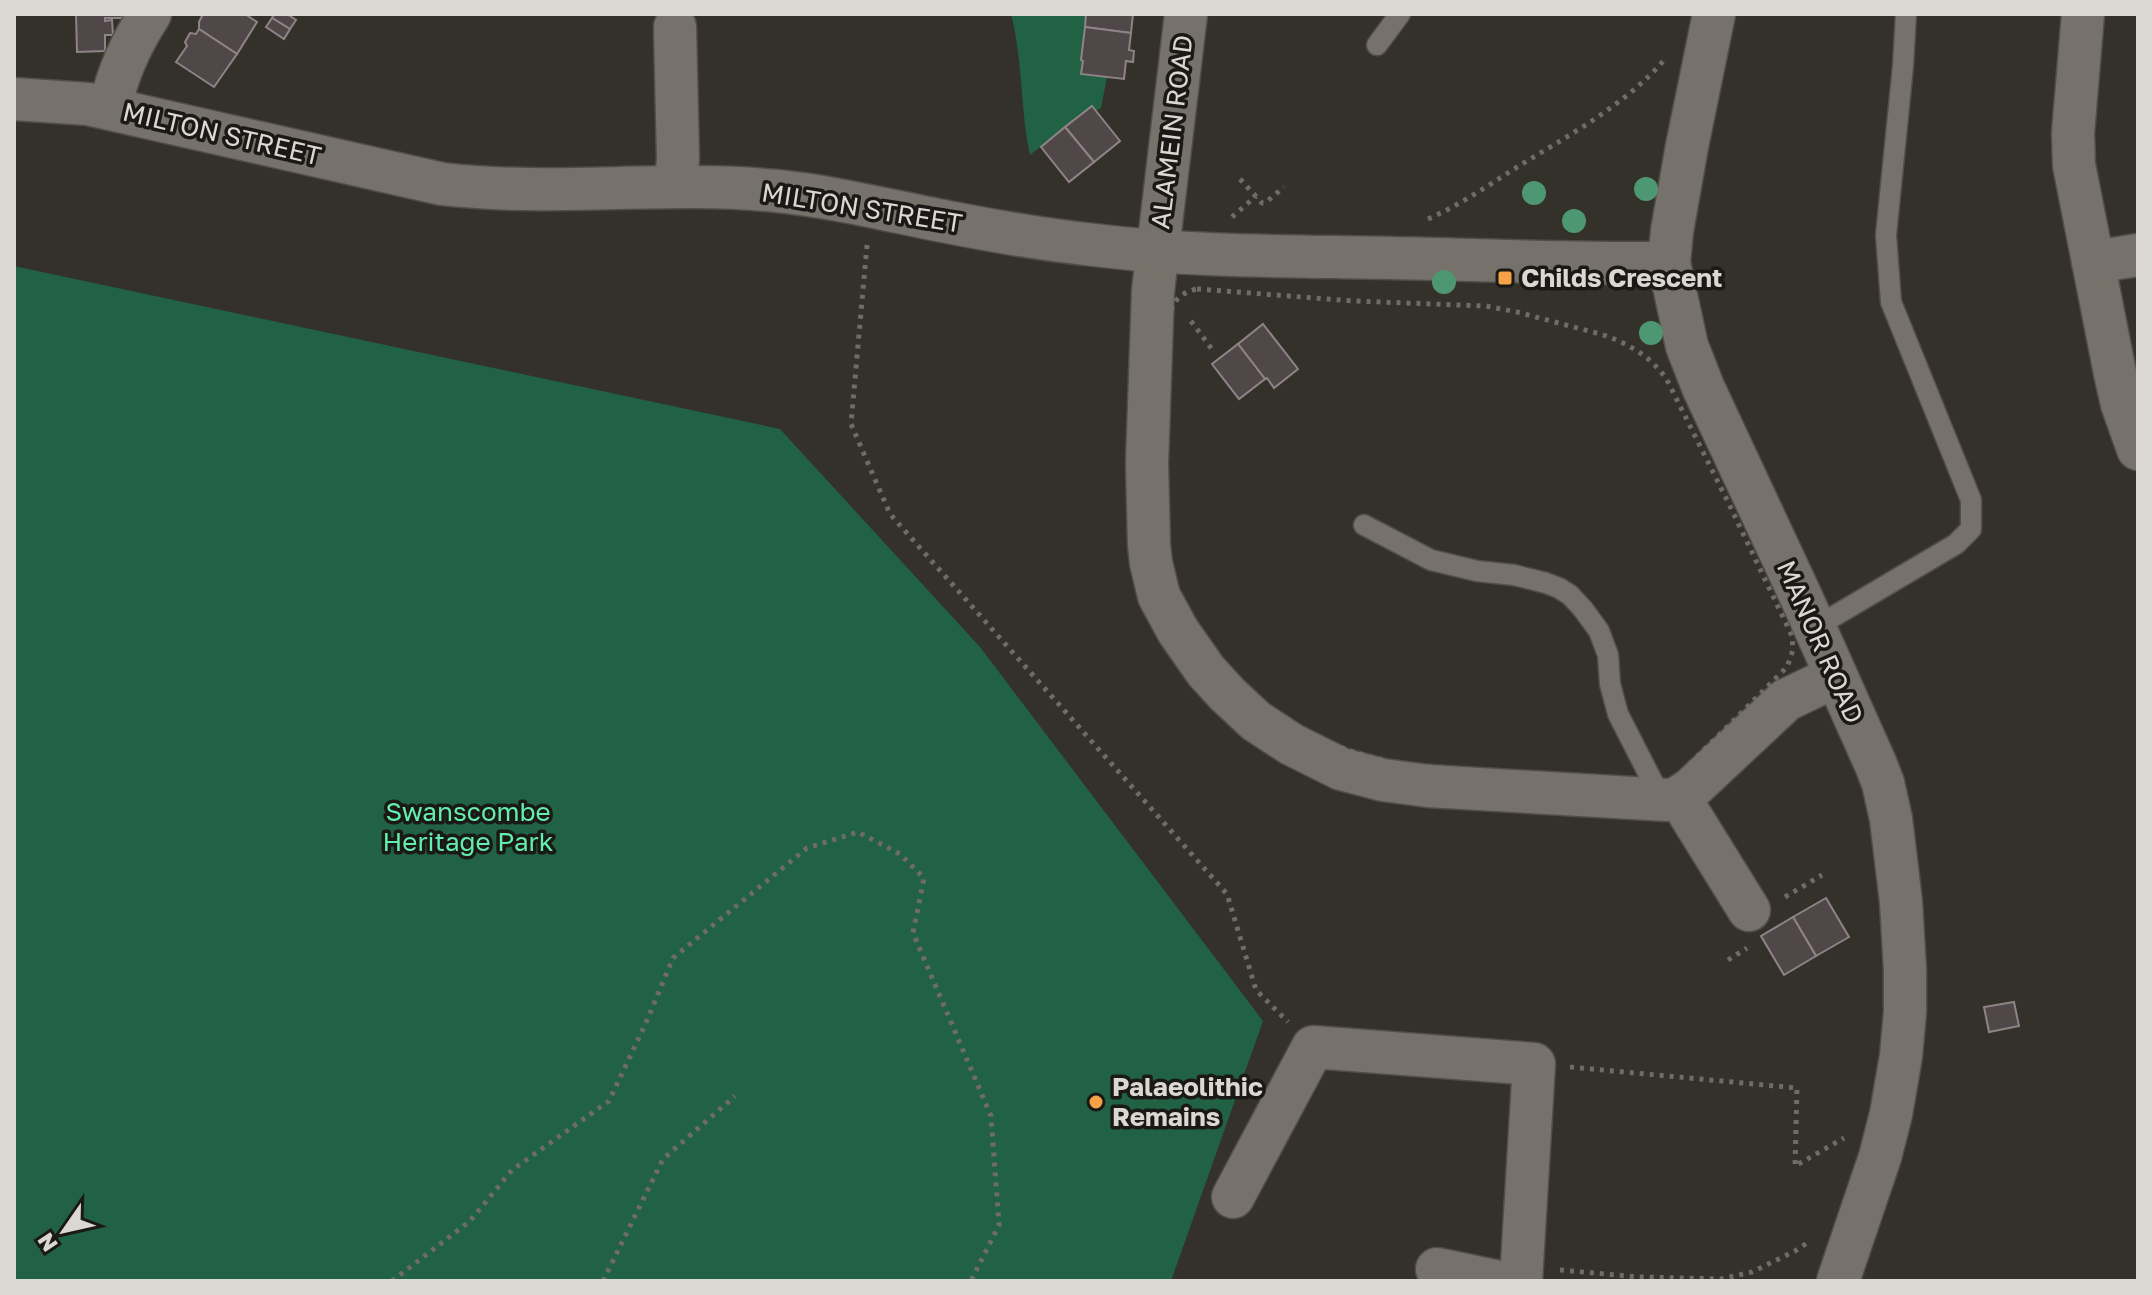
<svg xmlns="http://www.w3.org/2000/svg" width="2152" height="1295" font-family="'Golos Text',sans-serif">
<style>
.green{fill:#216244}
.building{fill:#504749;stroke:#8e8487;stroke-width:2}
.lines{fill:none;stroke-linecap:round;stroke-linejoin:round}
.service-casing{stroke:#514e49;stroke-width:23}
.minor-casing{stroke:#514e49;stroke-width:45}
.path{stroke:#6f6c66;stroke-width:5;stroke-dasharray:4 6;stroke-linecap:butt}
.service{stroke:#76716a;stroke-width:20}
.minor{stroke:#76716a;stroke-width:42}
.tree{fill:#4d9872}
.poi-dot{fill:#f5a246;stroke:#1b1916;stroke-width:3}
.labels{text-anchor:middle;stroke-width:7;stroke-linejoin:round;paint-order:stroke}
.street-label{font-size:26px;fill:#dbd8d4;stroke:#1b1916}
.poi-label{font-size:26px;font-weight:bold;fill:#dbd8d4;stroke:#1b1916;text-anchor:start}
.park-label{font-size:26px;fill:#62eead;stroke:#1b1916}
</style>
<rect width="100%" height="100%" fill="#34302a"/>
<g class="green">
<path d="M 1011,14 L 1086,14 L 1081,60 L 1083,61 L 1081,73 L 1107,77 L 1101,108 L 1096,111 L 1091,107 L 1030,155 C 1020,109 1023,60 1011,14 Z"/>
<path d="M 14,266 L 780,429 L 980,647 L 1263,1021 L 1171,1281 L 14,1281 Z"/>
</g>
<g class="building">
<path d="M 76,14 L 122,14 L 122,18 L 105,18 L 105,21 L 112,20 L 113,35 L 105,35 L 105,51 L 77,52 Z"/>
<path d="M 203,14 L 245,14 L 257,22 L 237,54 L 199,29 L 199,22 Z"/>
<path d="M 275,14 L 287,14 L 296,20 L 290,29 L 272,18 Z"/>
<path d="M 1086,14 L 1133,14 L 1131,33 L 1085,27 Z"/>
<path d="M 272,18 L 290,29 L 284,39 L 266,27 Z"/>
<path d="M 1085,27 L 1131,33 L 1129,50 L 1134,51 L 1133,62 L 1126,61 L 1124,79 L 1081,74 L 1083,61 L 1081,60 Z"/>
<path d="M 199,29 L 237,54 L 214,87 L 176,62 L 187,46 L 185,42 L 190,33 L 196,34 Z"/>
<path d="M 1092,106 L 1120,141 L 1094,162 L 1065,127 Z"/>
<path d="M 1065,127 L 1094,162 L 1069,182 L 1041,147 Z"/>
<path d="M 1263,324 L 1298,369 L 1274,388 L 1267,378 L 1265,379 L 1238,344 Z"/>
<path d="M 1238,344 L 1265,379 L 1239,399 L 1212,364 Z"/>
<path d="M 1826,898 L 1849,937 L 1816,956 L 1793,917 Z"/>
<path d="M 1793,917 L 1816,956 L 1784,975 L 1761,936 Z"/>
<path d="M 2014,1002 L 2019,1026 L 1989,1032 L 1984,1007 Z"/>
</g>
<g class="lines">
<defs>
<g id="service">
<path d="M 1377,45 L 1400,14"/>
<path d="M 1364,525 L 1431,560 L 1477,571 L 1514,575 L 1546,583 L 1559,588 L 1570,595 L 1583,609 L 1599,631 L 1608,655 L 1610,684 L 1618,714 L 1662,800"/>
<path d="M 1814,628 L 1956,544 L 1971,529 L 1971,500 L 1891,302 L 1886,235 L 1903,66 L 1906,14"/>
</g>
<g id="minor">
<path d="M 1186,14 L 1153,291 L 1147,463 L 1149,545 L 1151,563 L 1159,596 L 1178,631 L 1206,671 L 1227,694 L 1256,721 L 1291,744 L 1341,769 L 1383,780 L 1428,786 L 1667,800 L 1676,799 L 1691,789 L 1786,700 L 1836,676"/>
<path d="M 1714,14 L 1687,146 L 1672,231 L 1669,263 L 1687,346 L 1703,387 L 1802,599 L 1876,765 L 1883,783 L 1891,819 L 1901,902 L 1905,970 L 1905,1012 L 1901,1056 L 1891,1114 L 1880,1157 L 1838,1281"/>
<path d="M 2083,14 L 2073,133 L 2074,165 L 2115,373 L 2122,404 L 2138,449"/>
<path d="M 675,27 L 678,159 L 676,186"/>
<path d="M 14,99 L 88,104 L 442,184 C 553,197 665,180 777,191 C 837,197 894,212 953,223 C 999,232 1047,240 1094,245 C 1192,257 1292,256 1391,258 C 1484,260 1577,264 1669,263"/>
<path d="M 110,108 C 117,75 131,43 150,14"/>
<path d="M 2093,262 L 2138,255"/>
<path d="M 1679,797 L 1749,910"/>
<path d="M 1233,1197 L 1313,1047 L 1534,1064 L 1521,1281"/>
<path d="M 1437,1269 L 1495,1281"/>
</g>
</defs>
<use href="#service" class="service-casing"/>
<use href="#minor" class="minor-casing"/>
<g class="path">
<path d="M 1240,179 L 1262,203 L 1265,203 L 1284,187"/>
<path d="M 1232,217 L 1256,196"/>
<path d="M 1428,219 C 1458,206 1486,187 1514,169 C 1564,138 1626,105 1664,60"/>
<path d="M 867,245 L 851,424 L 890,514 L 1227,894 L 1256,990 L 1288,1022"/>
<path d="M 1197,289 L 1354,301 L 1486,306 L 1517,312 L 1600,334 C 1626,342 1651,356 1667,380 L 1727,500 L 1792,636 L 1793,650 L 1787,667 L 1675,779 L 1668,783 L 1660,785 L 1403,765 C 1319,748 1257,714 1207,644 C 1192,623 1177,600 1170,574 C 1161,540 1164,501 1165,465 C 1166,415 1167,364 1170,313 C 1174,299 1183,292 1197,289 Z"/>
<path d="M 1191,321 L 1214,352"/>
<path d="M 1785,897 L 1822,875"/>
<path d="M 1728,960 L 1747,948"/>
<path d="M 1570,1067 L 1797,1088 L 1795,1166 L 1844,1138"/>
<path d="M 1560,1270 L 1639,1277 L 1721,1279 L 1752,1272 L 1795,1251 L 1810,1241"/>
<path d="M 392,1281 L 470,1221 L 512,1170 L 609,1101 L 645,1025 L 673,958 L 807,848 L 858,832 L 900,854 L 924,878 L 913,933 L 991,1116 L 999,1225 L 971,1281"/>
<path d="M 603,1281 L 663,1159 L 735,1096"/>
</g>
<use href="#service" class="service"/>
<use href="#minor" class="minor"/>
</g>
<g class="tree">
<circle cx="1646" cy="189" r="12"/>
<circle cx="1534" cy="193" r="12"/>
<circle cx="1574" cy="221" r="12"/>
<circle cx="1444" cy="282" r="12"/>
<circle cx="1651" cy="333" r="12"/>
</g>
<g class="poi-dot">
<rect x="1497" y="270" width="16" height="16" rx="4"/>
<circle cx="1096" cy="1102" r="8"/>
</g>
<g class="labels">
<g class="street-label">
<text transform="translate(1172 132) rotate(-83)" y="9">ALAMEIN ROAD</text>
<text transform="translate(222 134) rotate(13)" y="9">MILTON STREET</text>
<text transform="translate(862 208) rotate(9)" y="9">MILTON STREET</text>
<text transform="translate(1820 642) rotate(66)" y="9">MANOR ROAD</text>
</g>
<g class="poi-label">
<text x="1521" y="287">Childs Crescent</text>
<text x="1112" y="1096">Palaeolithic<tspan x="1112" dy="30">Remains</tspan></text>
</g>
<g class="park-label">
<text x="468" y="821">Swanscombe<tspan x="468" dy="30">Heritage Park</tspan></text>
</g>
</g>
<rect width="2152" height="1295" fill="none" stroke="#dbd8d4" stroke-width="32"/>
<g transform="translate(64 1231) rotate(236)" stroke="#1b1916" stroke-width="6" paint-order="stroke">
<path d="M0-6L14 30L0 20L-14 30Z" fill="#dbd8d4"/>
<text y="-12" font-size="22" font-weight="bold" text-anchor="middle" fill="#dbd8d4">N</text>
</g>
</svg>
